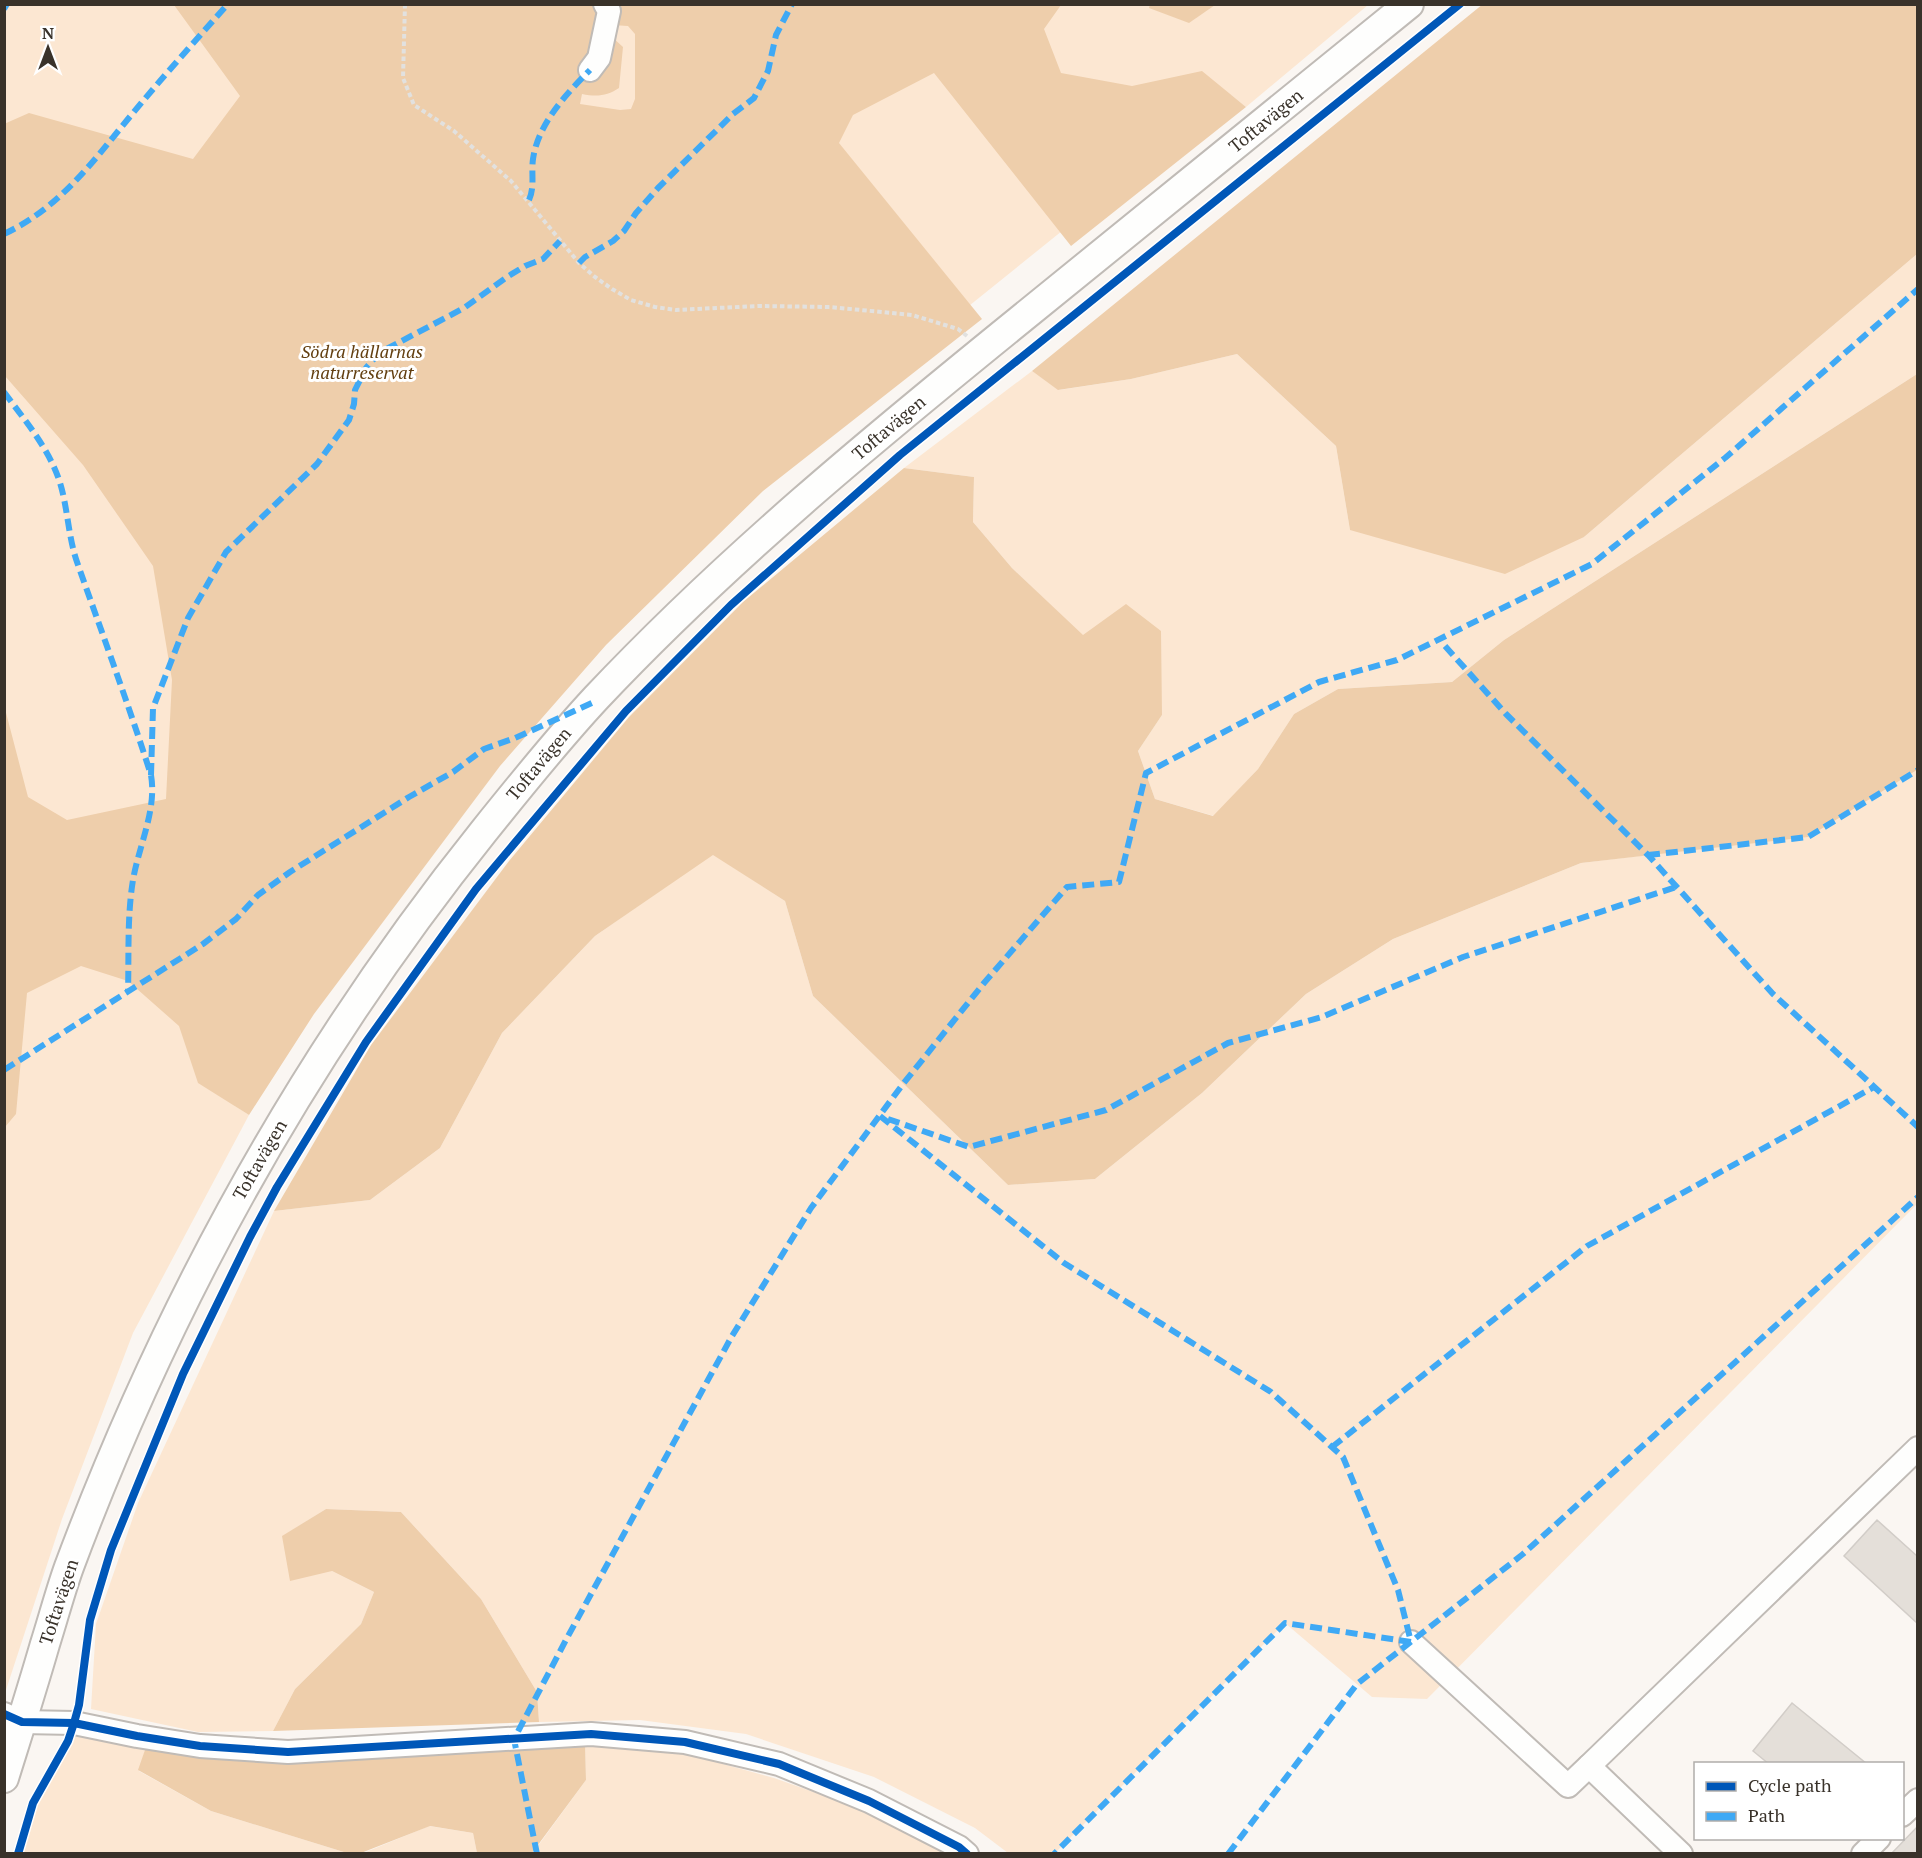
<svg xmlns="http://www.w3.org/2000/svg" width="1922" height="1858" font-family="'PT Serif',serif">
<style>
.green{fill:#fce7d2}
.forest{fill:#eeceab;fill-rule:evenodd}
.building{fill:#e4dfd9;stroke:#d2cdc8;stroke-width:1.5}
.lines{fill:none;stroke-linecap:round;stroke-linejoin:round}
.minor-casing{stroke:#c0bbb6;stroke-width:26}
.major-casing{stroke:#c0bbb6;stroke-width:32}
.path{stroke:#e2e1df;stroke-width:4;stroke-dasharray:4.5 3;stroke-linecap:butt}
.minor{stroke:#fefefd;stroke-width:22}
.major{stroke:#fefefd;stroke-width:28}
.quiet{stroke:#3fa9f5;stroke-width:6;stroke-dasharray:12 6;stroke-linecap:butt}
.cycleway-casing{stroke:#fff;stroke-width:11}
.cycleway{stroke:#0057b8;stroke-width:8}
.labels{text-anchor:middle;stroke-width:6;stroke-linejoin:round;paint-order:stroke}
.street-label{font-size:18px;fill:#39322a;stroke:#fff}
.park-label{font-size:18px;font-style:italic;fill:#623e0f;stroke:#fff}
</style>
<rect width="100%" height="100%" fill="#faf6f2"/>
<g class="green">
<path d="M 5,5 L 1368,5 L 1246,107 L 1231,95 L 888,371 L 608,620 L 235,1106 L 249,1115 L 133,1333 L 62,1519 L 5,1693 Z"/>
<path d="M 1917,254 L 1917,374 L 1504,640 L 1452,682 L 1338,689 L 1294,714 L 1258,769 L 1214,816 L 1155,799 L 1138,751 L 1162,715 L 1083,636 L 1012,568 L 973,522 L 974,477 L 904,468 L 1032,371 L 1059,390 L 1131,379 L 1237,354 L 1336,446 L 1350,530 L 1584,537 Z"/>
<path d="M 1917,770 L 1917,1204 L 1427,1699 L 1372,1697 L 1285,1623 L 1055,1853 L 1008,1853 L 975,1828 L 874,1777 L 746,1734 L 640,1720 L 539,1722 L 537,1692 L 481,1599 L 401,1512 L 326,1509 L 283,1536 L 332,1571 L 374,1592 L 361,1624 L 295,1689 L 273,1731 L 198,1732 L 91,1709 L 96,1624 L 138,1503 L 274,1211 L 370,1200 L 440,1148 L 502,1033 L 595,936 L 713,854 L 785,901 L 813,996 L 1008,1185 L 1095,1179 L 1202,1093 L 1306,994 L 1393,939 L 1581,863 L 1808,836 Z"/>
<path d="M 73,1736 L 146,1747 L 139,1771 L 211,1811 L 347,1853 L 23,1854 L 38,1800 Z"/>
<path d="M 585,1741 L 683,1753 L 774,1778 L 859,1808 L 945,1853 L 532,1854 L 586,1780 Z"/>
<path d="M 429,1826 L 473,1833 L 477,1853 L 361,1854 Z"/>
</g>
<g class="forest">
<path d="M 1150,4 L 1215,4 L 1215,5 L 1189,23 L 1149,8 Z"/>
<path d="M 1483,4 L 1917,5 L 1917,254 L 1584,537 L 1505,574 L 1350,530 L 1336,446 L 1237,354 L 1131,379 L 1058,390 L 1032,371 Z"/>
<path d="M 174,5 L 1061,5 L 1044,29 L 1061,73 L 1132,86 L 1202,71 L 1246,107 L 1071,246 L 934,73 L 853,115 L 839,143 L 982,319 L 763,491 L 606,645 L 500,766 L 314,1014 L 249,1115 L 198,1083 L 179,1026 L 128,981 L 81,966 L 27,993 L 16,1114 L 5,1127 L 4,705 L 28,797 L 67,820 L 166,799 L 172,680 L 153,566 L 83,465 L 5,376 L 4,124 L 29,113 L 193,159 L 240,96 ZM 612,25 L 628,26 L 635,34 L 635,99 L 631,109 L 620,110 L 580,104 L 582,94 C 597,97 607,96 619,88 L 623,47 L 612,37 Z"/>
<path d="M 1917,374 L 1917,770 L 1808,837 L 1581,863 L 1393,939 L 1306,994 L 1202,1093 L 1095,1179 L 1008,1185 L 813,996 L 785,901 L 713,855 L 595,936 L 502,1033 L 440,1148 L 370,1200 L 274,1211 L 371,1045 L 509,861 L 629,717 L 743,602 L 904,468 L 974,477 L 973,522 L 1012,568 L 1083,635 L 1126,604 L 1161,631 L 1162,715 L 1138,751 L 1155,799 L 1213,816 L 1258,769 L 1294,714 L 1338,689 L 1452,682 L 1504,640 Z"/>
<path d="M 326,1509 L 401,1512 L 481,1599 L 537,1692 L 539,1722 L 273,1731 L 295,1689 L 361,1624 L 374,1592 L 332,1571 L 290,1581 L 282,1536 Z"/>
<path d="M 585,1741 L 586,1780 L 532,1853 L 477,1853 L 473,1833 L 430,1826 L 361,1853 L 347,1853 L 211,1811 L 138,1770 L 146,1747 Z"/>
</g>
<g class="building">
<path d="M 1877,1520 L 1917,1556 L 1917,1623 L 1844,1556 Z"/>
<path d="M 1792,1703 L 1867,1764 L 1769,1764 L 1753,1751 Z"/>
<path d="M 1917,1827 L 1917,1854 L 1891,1854 Z"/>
</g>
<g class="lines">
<defs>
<g id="minor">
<path d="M 590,70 L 599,58 L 609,11 L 605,4"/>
<path d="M 1411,1642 L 1568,1786 L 1589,1766"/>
<path d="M 4,1714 L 22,1722 L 74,1723 L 137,1736 L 200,1746 L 288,1752 L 591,1734 L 685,1742 L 779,1764 L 869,1801 L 959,1847 L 967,1854"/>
<path d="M 1902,1815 L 1918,1800"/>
<path d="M 1681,1854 L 1589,1766 L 1918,1448"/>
<path d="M 1863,1854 L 1879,1838"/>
</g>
<path id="major" d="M 4,1778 C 18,1733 32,1689 45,1644 C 53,1619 60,1592 69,1567 C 169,1299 305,1054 484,831 C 520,786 557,740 596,698 C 727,559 873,439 1021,319 C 1150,214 1280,109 1409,4"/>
</defs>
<use href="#minor" class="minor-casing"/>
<use href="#major" class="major-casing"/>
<path class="path" d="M 405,4 L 403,78 L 414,105 L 454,131 L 511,181 L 579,263 L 595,277 L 612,289 L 631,300 L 655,307 L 676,310 L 758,306 L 830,307 L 912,315 L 958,329 L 967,336"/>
<use href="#minor" class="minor"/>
<use href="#major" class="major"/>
<g class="quiet">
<path d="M 4,9 L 7,4"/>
<path d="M 529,200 C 535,187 531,173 533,159 C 538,124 566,94 590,70"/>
<path d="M 4,234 C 59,208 91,164 128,119 C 160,80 194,42 228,4"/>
<path d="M 579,263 L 585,257 L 613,241 L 624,231 L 636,213 L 658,188 L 733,114 L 754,98 L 768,71 L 776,35 L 792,4"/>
<path d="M 4,392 C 26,422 53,453 62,490 C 68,514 69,539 77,562 C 102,633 128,703 151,775 C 157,810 139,845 133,880 C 127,916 129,955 128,992"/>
<path d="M 1445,646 L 1506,714 L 1648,855 L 1773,994 L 1918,1127"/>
<path d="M 151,775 L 153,708 L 188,618 L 226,552 L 317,464 L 349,420 L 354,404 L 355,390 L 366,368 L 379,353 L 464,308 L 507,277 L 525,266 L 543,259 L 560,241"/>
<path d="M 1648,855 L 1808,837 L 1918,770"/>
<path d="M 4,1070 L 203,944 L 236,919 L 258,895 L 290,872 L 409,797 L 453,772 L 484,749 L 515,738 L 592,703"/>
<path d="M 880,1116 L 1064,1263 L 1271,1392 L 1343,1457 L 1398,1590 L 1411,1642 L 1285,1623 L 1054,1854"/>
<path d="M 888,1119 L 969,1147 L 1106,1110 L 1228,1043 L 1322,1017 L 1463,957 L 1676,887"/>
<path d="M 1332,1447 L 1587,1246 L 1874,1087"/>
<path d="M 537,1854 L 514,1739 L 567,1638 L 732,1336 L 811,1208 L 903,1084 L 984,983 L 1067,887 L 1119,882 L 1146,773 L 1319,682 L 1397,660 L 1592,564 L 1725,458 L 1918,289"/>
<path d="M 1228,1854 L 1357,1684 L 1523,1554 L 1918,1197"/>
</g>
<defs>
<g id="cycleway">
<path d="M 4,1714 L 22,1722 L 74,1723 L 137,1736 L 200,1746 L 288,1752 L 591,1734 L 685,1742 L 779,1764 L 869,1801 L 959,1847 L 967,1854"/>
<path d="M 18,1854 L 33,1803 L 68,1741 L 74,1723 L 79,1705 L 90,1620 L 111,1550 L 183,1374 L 250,1237 L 277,1187 L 366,1042 L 476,889 L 626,711 L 731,605 L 900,455 L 1460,4"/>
</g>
</defs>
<use href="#cycleway" class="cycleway-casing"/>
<use href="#cycleway" class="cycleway"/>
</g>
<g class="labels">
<g class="street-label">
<text transform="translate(1266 121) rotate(-39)" y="6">Toftavägen</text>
<text transform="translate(889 428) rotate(-40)" y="6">Toftavägen</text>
<text transform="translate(539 764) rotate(-50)" y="6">Toftavägen</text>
<text transform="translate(260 1160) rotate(-60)" y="6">Toftavägen</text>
<text transform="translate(59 1602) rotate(-72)" y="6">Toftavägen</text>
</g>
<g class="park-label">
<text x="362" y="358">Södra hällarnas<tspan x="362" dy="21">naturreservat</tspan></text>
</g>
</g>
<rect width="1922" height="1858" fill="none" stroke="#39322a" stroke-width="12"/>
<rect x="1694" y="1762" width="210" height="78" fill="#ffffff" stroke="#b0adaa" stroke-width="1.5"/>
<rect x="1706" y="1782" width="30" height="9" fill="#0057b8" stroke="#b0adaa" stroke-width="1.5"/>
<text x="1748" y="1792" font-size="18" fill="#39322a">Cycle path</text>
<rect x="1706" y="1812" width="30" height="9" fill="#3fa9f5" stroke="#b0adaa" stroke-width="1.5"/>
<text x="1748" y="1822" font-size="18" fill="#39322a">Path</text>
<g transform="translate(48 48)" stroke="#ffffff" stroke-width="4.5" paint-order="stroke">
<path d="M0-4.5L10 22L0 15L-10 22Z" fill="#39322a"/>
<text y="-9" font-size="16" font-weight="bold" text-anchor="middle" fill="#39322a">N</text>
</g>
</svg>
